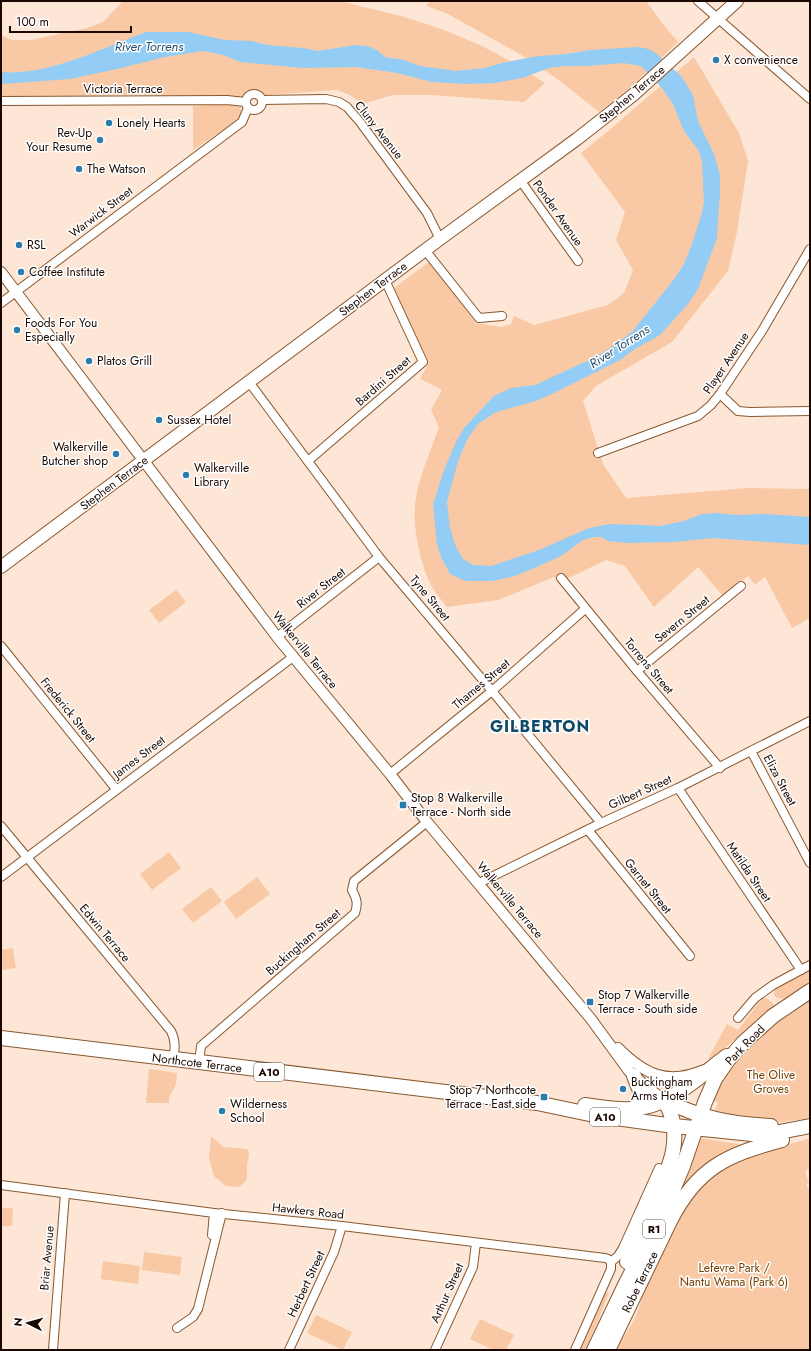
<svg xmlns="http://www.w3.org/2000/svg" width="811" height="1351" font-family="Jost,sans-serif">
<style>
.green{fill:#f8c9a4}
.water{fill:#93cdf5}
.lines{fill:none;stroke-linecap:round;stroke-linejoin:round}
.minor-casing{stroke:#88582f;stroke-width:10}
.tertiary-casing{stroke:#88582f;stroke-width:12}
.secondary-casing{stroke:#88582f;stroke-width:14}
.trunk-casing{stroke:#88582f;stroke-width:16}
.minor{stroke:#fff;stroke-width:8}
.tertiary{stroke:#fff;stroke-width:10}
.secondary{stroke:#fff;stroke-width:12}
.trunk{stroke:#fff;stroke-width:14}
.poi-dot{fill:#2a7cad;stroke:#fff;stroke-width:1.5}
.labels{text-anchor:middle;stroke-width:3;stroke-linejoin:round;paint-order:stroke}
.shield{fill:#fff;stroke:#5f524c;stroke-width:1}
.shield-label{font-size:11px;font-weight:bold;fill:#1a0800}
.poi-label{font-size:12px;fill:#1a0800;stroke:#fff;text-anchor:start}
.street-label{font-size:12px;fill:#1a0800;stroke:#fff}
.park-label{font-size:12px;fill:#774003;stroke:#fff}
.water-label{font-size:13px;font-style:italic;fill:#26516d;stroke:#fff}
.district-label{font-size:16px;font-weight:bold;letter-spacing:1px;fill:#0f4a6b;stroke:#fff}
</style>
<rect width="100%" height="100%" fill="#fde6d5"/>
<g class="green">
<path d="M 123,1 L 339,1 L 401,16 L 444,30 L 482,46 L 510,61 L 545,83 L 524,102 L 433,95 L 393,95 L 362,104 L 350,95 L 337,90 L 263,95 L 251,91 L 242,97 L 132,95 L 1,98 L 1,35 L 12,40 L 31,40 L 87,28 L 103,22 Z"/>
<path d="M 430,1 L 646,1 L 666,28 L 678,42 L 624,93 L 599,112 L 560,81 L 520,54 L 446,13 L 426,6 Z"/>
<path d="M 694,57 L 739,133 L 748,161 L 737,232 L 728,271 L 672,342 L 596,386 L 583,401 L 603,464 L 626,498 L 748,488 L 810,489 L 810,618 L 792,628 L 765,577 L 755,585 L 748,576 L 723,596 L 698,567 L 654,607 L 625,566 L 606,560 L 571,577 L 557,581 L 554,577 L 498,600 L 447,607 C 442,600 436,594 432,587 C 420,564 411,522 416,497 C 420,474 432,448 439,427 L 431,410 L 442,390 L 420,379 L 429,363 L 393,289 L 430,261 L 476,323 L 502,327 L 511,324 L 514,316 L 534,325 L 608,305 L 624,293 L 633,270 L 616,240 L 625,212 L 581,153 L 607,132 Z"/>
<path d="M 234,103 L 240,105 L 242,115 L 231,125 L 193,150 L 193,106 Z"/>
<path d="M 176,590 L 186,602 L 159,623 L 149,610 Z"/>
<path d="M 169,852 L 181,868 L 152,890 L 140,874 Z"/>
<path d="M 257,877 L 270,894 L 236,919 L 224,902 Z"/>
<path d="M 211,887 L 222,901 L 193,923 L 182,909 Z"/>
<path d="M 13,948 L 16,968 L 1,970 L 1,950 Z"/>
<path d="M 810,969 L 810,983 L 785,999 L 777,998 L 774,995 L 775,989 L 777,986 Z"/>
<path d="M 762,998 L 766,998 L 774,1004 L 774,1008 L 773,1010 L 759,1019 L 710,1061 L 708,1059 L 727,1024 L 738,1030 Z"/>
<path d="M 810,999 L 810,1118 L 781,1122 L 762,1121 L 714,1112 L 718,1103 L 713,1100 L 722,1081 L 734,1062 L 775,1020 Z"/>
<path d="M 149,1069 L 177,1073 L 176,1084 L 169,1097 L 169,1103 L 146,1103 Z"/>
<path d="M 211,1136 L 223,1147 L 246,1149 L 248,1150 L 249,1155 L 247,1164 L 247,1179 L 240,1187 L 226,1186 L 214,1176 L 209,1159 Z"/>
<path d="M 700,1138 L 745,1145 L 678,1193 Z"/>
<path d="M 810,1138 L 810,1169 L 805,1171 L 809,1183 L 806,1184 L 810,1192 L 810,1350 L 614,1350 L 616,1344 L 621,1342 C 623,1336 627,1332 630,1327 C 637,1316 640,1304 644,1292 C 649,1281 655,1273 656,1261 C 673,1229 688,1189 720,1169 C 732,1162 747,1157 760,1152 C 776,1146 794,1144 810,1138 Z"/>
<path d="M 1,1208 L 13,1208 L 12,1226 L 1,1226 Z"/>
<path d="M 144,1252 L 182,1257 L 180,1275 L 142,1270 Z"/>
<path d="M 103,1261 L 140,1266 L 138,1284 L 101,1279 Z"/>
<path d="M 606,1292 L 609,1293 L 596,1326 L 585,1350 L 579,1350 Z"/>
<path d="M 316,1315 L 352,1332 L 343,1350 L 307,1333 Z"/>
<path d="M 480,1319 L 514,1335 L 506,1350 L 493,1350 L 470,1339 Z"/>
</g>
<path class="water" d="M 146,32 L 188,32 L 225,40 L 252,41 L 267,45 L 303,48 L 318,51 L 356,45 L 367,46 L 377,50 L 385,57 L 404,60 L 420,66 L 456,71 L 485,68 L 502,63 L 538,56 L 567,54 L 590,50 L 638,47 L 649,49 L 657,54 L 682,77 L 693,95 L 698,121 L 714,154 L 720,175 L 720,193 L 717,238 L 698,289 L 688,304 L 660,335 L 635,349 L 620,360 L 556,392 L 536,401 L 496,412 L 478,424 L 467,440 L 458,461 L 447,502 L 450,528 L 456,547 L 463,559 L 473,565 L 491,566 L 539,550 L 589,528 L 610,524 L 641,525 L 660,526 L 684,521 L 702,514 L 716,513 L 736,515 L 765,514 L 810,517 L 810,545 L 713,538 L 675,542 L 627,543 L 608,541 L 601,537 L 594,537 L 583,540 L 561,556 L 539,566 L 515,576 L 492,581 L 465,581 L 450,574 L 441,557 L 437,544 L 433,504 L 444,470 L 456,442 L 464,428 L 494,396 L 511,388 L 535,385 L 587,361 L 606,351 L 632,332 L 675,278 L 684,264 L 692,244 L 701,216 L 704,203 L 702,162 L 699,151 L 684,131 L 673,104 L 662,88 L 641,66 L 623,63 L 587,66 L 565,66 L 549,68 L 522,78 L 495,83 L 467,84 L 432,82 L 397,73 L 356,67 L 302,68 L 240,62 L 223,55 L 203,51 L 165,57 L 117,69 L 70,79 L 1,84 L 1,72 C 49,76 102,48 146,32 Z"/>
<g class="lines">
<defs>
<g id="minor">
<path d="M 698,1 L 810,99"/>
<circle cx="254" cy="102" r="8"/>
<path d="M 262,100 L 326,99 L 339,102 L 347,107 L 360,122 L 427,213 L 440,239"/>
<path d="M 1,101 L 227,100 L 245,102"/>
<path d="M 520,180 L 578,261"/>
<path d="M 425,250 L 479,318 L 502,316"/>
<path d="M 1,303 L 242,122 L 248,108"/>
<path d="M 249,382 L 379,557 L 492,691 L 601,823"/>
<path d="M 720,394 L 738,411 L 750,412 L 810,411"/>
<path d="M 598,453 L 698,416 L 711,405 L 720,394 L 762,331 L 810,249"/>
<path d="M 308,461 L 423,362 L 385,280"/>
<path d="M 561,578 L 637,671 L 720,768"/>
<path d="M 277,637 L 379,557"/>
<path d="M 1,646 L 116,789"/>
<path d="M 637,671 L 741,586"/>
<path d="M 751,751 L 810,863"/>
<path d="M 390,774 L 492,691 L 585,609"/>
<path d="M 678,788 L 801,970"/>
<path d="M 1,826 L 171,1031 C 176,1041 175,1049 173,1060"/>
<path d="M 588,830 L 690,956"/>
<path d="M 1,877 L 293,657"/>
<path d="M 479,883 L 601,823 L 678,788 L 810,721"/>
<path d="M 738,1018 L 755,998 L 773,985 L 810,965"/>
<path d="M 199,1063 L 201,1046 L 355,913 C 358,904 357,899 352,890 L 354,881 L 427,822"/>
<path d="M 1,1185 L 214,1213 L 342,1226 L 605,1258 L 608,1259 L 611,1262"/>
<path d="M 212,1235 L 214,1213"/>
<path d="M 177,1328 L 193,1317 L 198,1309 L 222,1213"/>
<path d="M 53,1350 L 65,1193"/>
<path d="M 289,1350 L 334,1252 L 342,1226"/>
<path d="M 435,1350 L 473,1267 L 476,1243"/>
<path d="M 575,1350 L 611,1269 L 611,1262 L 618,1256 L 623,1248 L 659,1168"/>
</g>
<g id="tertiary">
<path d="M 1,272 L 277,637 L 390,774 L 427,822 L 591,1019 L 629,1071 L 644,1085 L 664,1100"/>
<path d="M 618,1048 C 644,1074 667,1086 704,1070"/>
</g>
<path id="secondary" d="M 1,567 L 440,239 L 577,139 L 633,95 L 737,1"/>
<g id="trunk">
<path d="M 1,1038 L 537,1103 L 594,1115 L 674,1126 L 752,1134 L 769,1134 L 810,1126"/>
<path d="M 664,1100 C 700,1118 731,1124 771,1126"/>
<path d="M 585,1105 C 600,1107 616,1110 631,1109 C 670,1107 698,1077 727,1056"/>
<path d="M 633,1109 L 641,1102 L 642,1096 L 634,1076"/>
<path d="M 627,1262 C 635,1244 643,1226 651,1208 C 667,1173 687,1137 664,1100"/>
<path d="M 594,1350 L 626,1283 L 668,1202 L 683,1166 L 705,1102 L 715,1079 L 728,1060 L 743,1043 L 773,1016 L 810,991"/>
<path d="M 608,1350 L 670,1221 C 697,1168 726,1155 782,1140"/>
</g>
</defs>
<use href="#minor" class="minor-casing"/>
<use href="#tertiary" class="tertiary-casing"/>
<use href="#secondary" class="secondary-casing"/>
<use href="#trunk" class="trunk-casing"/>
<use href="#minor" class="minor"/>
<use href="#tertiary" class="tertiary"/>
<use href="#secondary" class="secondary"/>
<use href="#trunk" class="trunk"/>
</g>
<g class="poi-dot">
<circle cx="716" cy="60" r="4"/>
<circle cx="109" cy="123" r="4"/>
<circle cx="100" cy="140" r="4"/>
<circle cx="79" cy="169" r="4"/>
<circle cx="19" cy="245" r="4"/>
<circle cx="21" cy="272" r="4"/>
<circle cx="17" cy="330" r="4"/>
<circle cx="89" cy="361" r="4"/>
<circle cx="159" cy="420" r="4"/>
<circle cx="116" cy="454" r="4"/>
<circle cx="186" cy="475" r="4"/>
<rect x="399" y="801" width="8" height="8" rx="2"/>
<rect x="586" y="998" width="8" height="8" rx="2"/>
<circle cx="623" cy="1089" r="4"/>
<rect x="540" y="1093" width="8" height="8" rx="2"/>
<circle cx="222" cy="1111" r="4"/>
</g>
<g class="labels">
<g class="shield">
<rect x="254" y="1063" width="30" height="18" rx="3"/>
<rect x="590" y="1108" width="30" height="18" rx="3"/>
<rect x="643" y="1220" width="22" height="18" rx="3"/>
</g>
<g class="shield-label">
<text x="269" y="1076">A10</text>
<text x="605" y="1121">A10</text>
<text x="654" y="1233">R1</text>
</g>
<g class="poi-label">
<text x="724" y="64">X convenience</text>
<text x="117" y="127">Lonely Hearts</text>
<text x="92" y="137" text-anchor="end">Rev-Up<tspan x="92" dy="14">Your Resume</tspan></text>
<text x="87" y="173">The Watson</text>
<text x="27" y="249">RSL</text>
<text x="29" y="276">Coffee Institute</text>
<text x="25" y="327">Foods For You<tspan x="25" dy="14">Especially</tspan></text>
<text x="97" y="365">Platos Grill</text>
<text x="167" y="424">Sussex Hotel</text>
<text x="108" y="451" text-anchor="end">Walkerville<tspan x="108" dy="14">Butcher shop</tspan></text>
<text x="194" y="472">Walkerville<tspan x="194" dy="14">Library</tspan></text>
<text x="411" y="802">Stop 8 Walkerville<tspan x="411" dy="14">Terrace - North side</tspan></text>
<text x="598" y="999">Stop 7 Walkerville<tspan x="598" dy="14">Terrace - South side</tspan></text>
<text x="631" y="1086">Buckingham<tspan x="631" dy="14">Arms Hotel</tspan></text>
<text x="536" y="1094" text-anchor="end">Stop 7 Northcote<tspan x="536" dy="14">Terrace - East side</tspan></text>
<text x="230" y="1108">Wilderness<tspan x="230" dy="14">School</tspan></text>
</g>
<g class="street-label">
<text x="123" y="93">Victoria Terrace</text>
<text transform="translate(632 94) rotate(-40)" y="4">Stephen Terrace</text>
<text transform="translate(379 130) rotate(52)" y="4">Cluny Avenue</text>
<text transform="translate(101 212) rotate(-37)" y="4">Warwick Street</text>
<text transform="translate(558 213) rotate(55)" y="4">Ponder Avenue</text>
<text transform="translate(373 289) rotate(-37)" y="4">Stephen Terrace</text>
<text transform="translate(726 363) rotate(-56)" y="4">Player Avenue</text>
<text transform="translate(383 381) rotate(-41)" y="4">Bardini Street</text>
<text transform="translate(114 483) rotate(-37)" y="4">Stephen Terrace</text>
<text transform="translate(321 588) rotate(-38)" y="4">River Street</text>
<text transform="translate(430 598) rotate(50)" y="4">Tyne Street</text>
<text transform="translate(682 619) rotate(-39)" y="4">Severn Street</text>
<text transform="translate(305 650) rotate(51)" y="4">Walkerville Terrace</text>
<text transform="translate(649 666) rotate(50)" y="4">Torrens Street</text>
<text transform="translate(481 684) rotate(-40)" y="4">Thames Street</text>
<text transform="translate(68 710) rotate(51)" y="4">Frederick Street</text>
<text transform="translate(139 757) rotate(-37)" y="4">James Street</text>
<text transform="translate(780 780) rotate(62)" y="4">Eliza Street</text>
<text transform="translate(640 792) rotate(-24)" y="4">Gilbert Street</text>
<text transform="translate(749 872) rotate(56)" y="4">Matilda Street</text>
<text transform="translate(648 886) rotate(51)" y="4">Garnet Street</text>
<text transform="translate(510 900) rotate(50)" y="4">Walkerville Terrace</text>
<text transform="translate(105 933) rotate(50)" y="4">Edwin Terrace</text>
<text transform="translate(303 942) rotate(-41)" y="4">Buckingham Street</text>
<text transform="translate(745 1045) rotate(-46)" y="4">Park Road</text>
<text transform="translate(197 1063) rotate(7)" y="4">Northcote Terrace</text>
<text transform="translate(308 1211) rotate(6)" y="4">Hawkers Road</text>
<text transform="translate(47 1258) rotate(-85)" y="4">Briar Avenue</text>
<text transform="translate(640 1282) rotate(-64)" y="4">Robe Terrace</text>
<text transform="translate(306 1284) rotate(-65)" y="4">Herbert Street</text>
<text transform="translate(447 1293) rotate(-66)" y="4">Arthur Street</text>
</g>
<g class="park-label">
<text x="771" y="1079">The Olive<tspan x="771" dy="14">Groves</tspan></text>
<text x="734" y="1272">Lefevre Park /<tspan x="734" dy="14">Nantu Wama (Park 6)</tspan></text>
</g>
<g class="water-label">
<text x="149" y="51">River Torrens</text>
<text transform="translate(619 346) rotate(-33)" y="5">River Torrens</text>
</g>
<g class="district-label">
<text x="540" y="732">GILBERTON</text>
</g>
</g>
<rect width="811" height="1351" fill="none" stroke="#1a0800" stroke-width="4"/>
<g transform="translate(28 1323) rotate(276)" stroke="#ffffff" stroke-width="3" paint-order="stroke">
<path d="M0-3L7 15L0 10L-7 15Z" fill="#1a0800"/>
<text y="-6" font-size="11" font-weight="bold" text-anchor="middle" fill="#1a0800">N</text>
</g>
<path d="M10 26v6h121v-6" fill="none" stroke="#1a0800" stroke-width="2"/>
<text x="16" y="26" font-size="12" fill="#1a0800" stroke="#ffffff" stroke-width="3" paint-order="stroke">100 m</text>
</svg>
